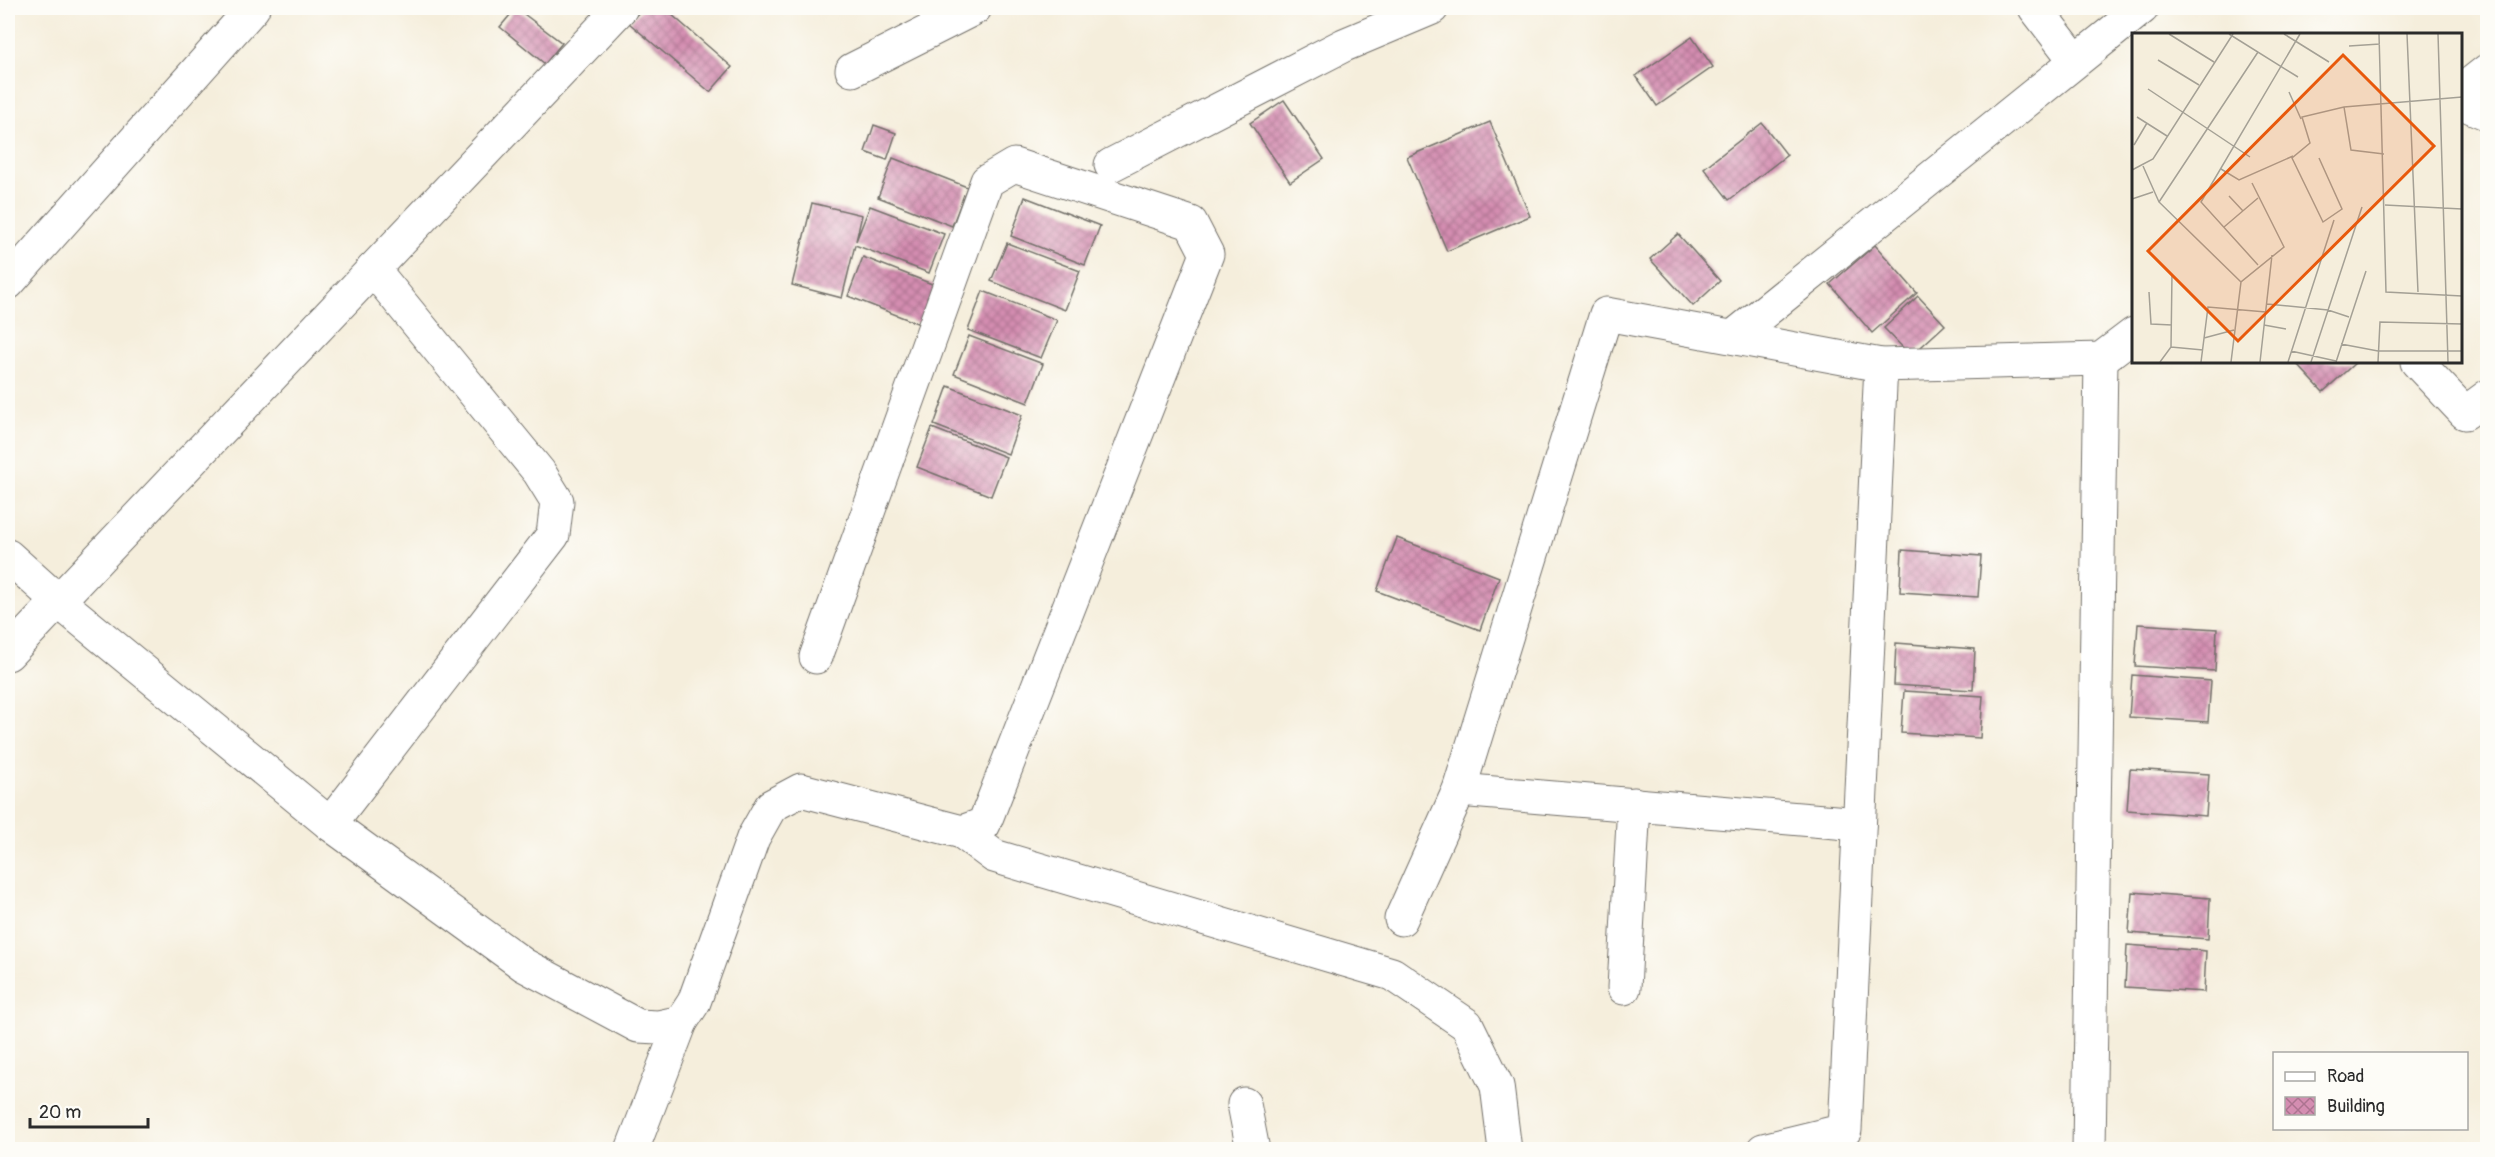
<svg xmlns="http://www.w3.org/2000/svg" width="2495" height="1157" font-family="Pangolin,sans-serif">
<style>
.building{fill:url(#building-cross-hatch)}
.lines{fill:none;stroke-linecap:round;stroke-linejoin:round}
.street-casing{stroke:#726f69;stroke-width:35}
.street{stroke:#fff;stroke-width:33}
.inset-road{fill:none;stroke:#a4a095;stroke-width:1.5}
.view{fill:#e8590c;fill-opacity:0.15;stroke:#e8590c;stroke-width:3}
.inset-edge{fill:none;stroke:#2b2b2b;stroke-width:3}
</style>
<defs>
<pattern id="building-cross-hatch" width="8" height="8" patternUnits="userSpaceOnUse" patternTransform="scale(1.5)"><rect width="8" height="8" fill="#d48db1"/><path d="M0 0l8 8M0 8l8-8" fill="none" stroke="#ac7390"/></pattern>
</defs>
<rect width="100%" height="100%" fill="#fdfcf7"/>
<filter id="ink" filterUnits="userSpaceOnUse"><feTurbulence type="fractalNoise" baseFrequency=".0167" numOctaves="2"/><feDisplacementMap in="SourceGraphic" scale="12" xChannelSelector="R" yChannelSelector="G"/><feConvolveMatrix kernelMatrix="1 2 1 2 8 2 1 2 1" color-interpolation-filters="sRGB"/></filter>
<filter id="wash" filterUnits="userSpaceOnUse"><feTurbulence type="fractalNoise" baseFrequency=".008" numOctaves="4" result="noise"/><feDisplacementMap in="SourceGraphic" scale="24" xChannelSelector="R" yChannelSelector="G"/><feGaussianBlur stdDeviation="1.35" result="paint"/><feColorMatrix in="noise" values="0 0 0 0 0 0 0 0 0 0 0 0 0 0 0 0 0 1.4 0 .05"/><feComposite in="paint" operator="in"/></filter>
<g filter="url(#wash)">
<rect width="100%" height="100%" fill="#f5eedc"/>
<g id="blocks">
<g class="building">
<path d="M 516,8 L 562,43 L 545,64 L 500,27 Z"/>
<path d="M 643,8 L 664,8 L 732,67 L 710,92 L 629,23 Z"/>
<path d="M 1692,37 L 1713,67 L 1657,106 L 1636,76 Z"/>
<path d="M 1284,100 L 1324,159 L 1290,182 L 1250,123 Z"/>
<path d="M 1490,122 L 1530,216 L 1447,251 L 1407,157 Z"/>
<path d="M 1762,123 L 1787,155 L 1729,200 L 1704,168 Z"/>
<path d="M 874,125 L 896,133 L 887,160 L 865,152 Z"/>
<path d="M 893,158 L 967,187 L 952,226 L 878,197 Z"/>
<path d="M 1025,197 L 1100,226 L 1085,265 L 1011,236 Z"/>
<path d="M 812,203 L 862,215 L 856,241 L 870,206 L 944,234 L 929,273 L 855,245 L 842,298 L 792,285 Z"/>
<path d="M 1678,234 L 1720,281 L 1693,306 L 1650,259 Z"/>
<path d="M 1007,243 L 1080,271 L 1065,310 L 991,281 Z"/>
<path d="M 1875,245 L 1917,293 L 1872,333 L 1830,284 Z"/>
<path d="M 863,257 L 937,286 L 922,325 L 848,296 Z"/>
<path d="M 983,291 L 1057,320 L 1041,358 L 968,330 Z"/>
<path d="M 1918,296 L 1945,325 L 1911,356 L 1884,328 Z"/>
<path d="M 969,336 L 1043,364 L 1028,403 L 954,374 Z"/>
<path d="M 2302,362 L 2356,362 L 2323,392 L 2298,365 Z"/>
<path d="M 948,386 L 1022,415 L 1008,454 L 934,425 Z"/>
<path d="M 932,428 L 1006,457 L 991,496 L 917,467 Z"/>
<path d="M 1397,538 L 1499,577 L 1480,630 L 1377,591 Z"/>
<path d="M 1902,550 L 1981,556 L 1978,597 L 1900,592 Z"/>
<path d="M 2138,624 L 2217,629 L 2215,671 L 2135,666 Z"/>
<path d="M 1896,643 L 1975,649 L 1973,690 L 1894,685 Z"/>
<path d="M 2132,675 L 2211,681 L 2208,722 L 2129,717 Z"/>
<path d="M 1904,691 L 1983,696 L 1980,738 L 1901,733 Z"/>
<path d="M 2130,769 L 2209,774 L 2206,816 L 2127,810 Z"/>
<path d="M 2132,892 L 2210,898 L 2208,939 L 2129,933 Z"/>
<path d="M 2127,945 L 2206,951 L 2204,992 L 2125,987 Z"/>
</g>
</g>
</g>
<g filter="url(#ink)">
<use href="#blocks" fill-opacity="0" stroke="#726f69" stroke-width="1.5"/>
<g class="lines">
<defs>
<g id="street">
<path d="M 2035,8 L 2075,60"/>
<path d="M 852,70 L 975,8"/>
<path d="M 2460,92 L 2488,70"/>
<path d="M 2460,102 L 2488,114"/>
<path d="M 1111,165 L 1344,45 L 1432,8"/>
<path d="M 8,283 L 253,8"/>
<path d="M 1733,337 L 2142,8"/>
<path d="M 2417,362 L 2465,413 L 2488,396"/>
<path d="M 8,556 L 57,600 L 330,824 L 524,965 L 638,1026 L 658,1027 L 681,1022 L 694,1002 L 753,838 L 771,806 L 801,790 L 962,832 L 984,824 L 1207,254 L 1191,223 L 1014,165 L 987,181 L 816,657"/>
<path d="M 8,654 L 621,8"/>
<path d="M 1459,790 L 1859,824"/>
<path d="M 330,824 L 553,535 L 557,501 L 539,472 L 373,269"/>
<path d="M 962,832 L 994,856 L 1392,974 L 1467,1025 L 1497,1086 L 1505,1150"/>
<path d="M 1401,919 L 1459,790 L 1606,314 L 1881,365 L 2101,359 L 2134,334"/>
<path d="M 1624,988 L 1634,804"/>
<path d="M 1244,1104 L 1253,1150"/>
<path d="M 632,1150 L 681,1022"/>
<path d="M 1763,1150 L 1845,1130 L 1881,365"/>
<path d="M 2089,1150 L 2101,359"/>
</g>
</defs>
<use href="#street" class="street-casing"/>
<use href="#street" class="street"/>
</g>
</g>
<g transform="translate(2132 33)">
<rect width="330" height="330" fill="#f5eedc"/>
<path class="inset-road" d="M 37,1 L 82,29M 97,1 L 166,44M 152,1 L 197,29M 247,1 L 254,259 L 330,263M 275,1 L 286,259M 306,1 L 316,329M 217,13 L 248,11M 26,27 L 67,52M 16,56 L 118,124M 157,59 L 169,86M 212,74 L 219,117 L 252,121M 5,84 L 35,103M 2,112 L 15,90M 187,125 L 210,176 L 191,189 L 160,125 L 178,110 L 170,84 L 212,74 L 330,64M 11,133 L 27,169M 89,136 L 107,147 L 161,123M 0,137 L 21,126 L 101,1M 97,163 L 111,178M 0,166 L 21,159M 253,172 L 330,176M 92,194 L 126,165M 126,232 L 69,169 L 168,1M 109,249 L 27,169 L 126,19M 17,259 L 19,291 L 40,292M 135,271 L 196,277 L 217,284M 132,292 L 154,296M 72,305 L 102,297M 209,311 L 246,318 L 330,318M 39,314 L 71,317M 159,318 L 204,328M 28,329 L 39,314 L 40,241M 69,329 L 76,274 L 134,279M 99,329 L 109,249 L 152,214 L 120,150M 128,329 L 140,222M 156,329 L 202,187M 179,329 L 230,174M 204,329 L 234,238M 246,329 L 248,289 L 330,291"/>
<path class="view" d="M 211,22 L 302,113 L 106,308 L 16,218 Z"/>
<rect width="330" height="330" class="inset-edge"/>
</g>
<rect width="2495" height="1157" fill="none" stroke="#fdfcf7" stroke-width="30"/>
<rect x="2273" y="1052" width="195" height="78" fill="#fdfcf7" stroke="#a9a8a5" stroke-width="1.5"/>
<rect x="2285" y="1072" width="30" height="9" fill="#ffffff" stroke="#a9a8a5" stroke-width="1.5"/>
<text x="2327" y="1082" font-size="18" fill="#2b2b2b">Road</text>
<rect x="2285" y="1097" width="30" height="18" fill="url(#building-cross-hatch)" stroke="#a9a8a5" stroke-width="1.5"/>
<text x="2327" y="1112" font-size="18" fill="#2b2b2b">Building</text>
<path d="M30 1118v9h118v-9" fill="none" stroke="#2b2b2b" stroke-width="3"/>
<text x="39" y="1118" font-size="18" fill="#2b2b2b" stroke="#fdfcf7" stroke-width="4.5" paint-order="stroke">20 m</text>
</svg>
